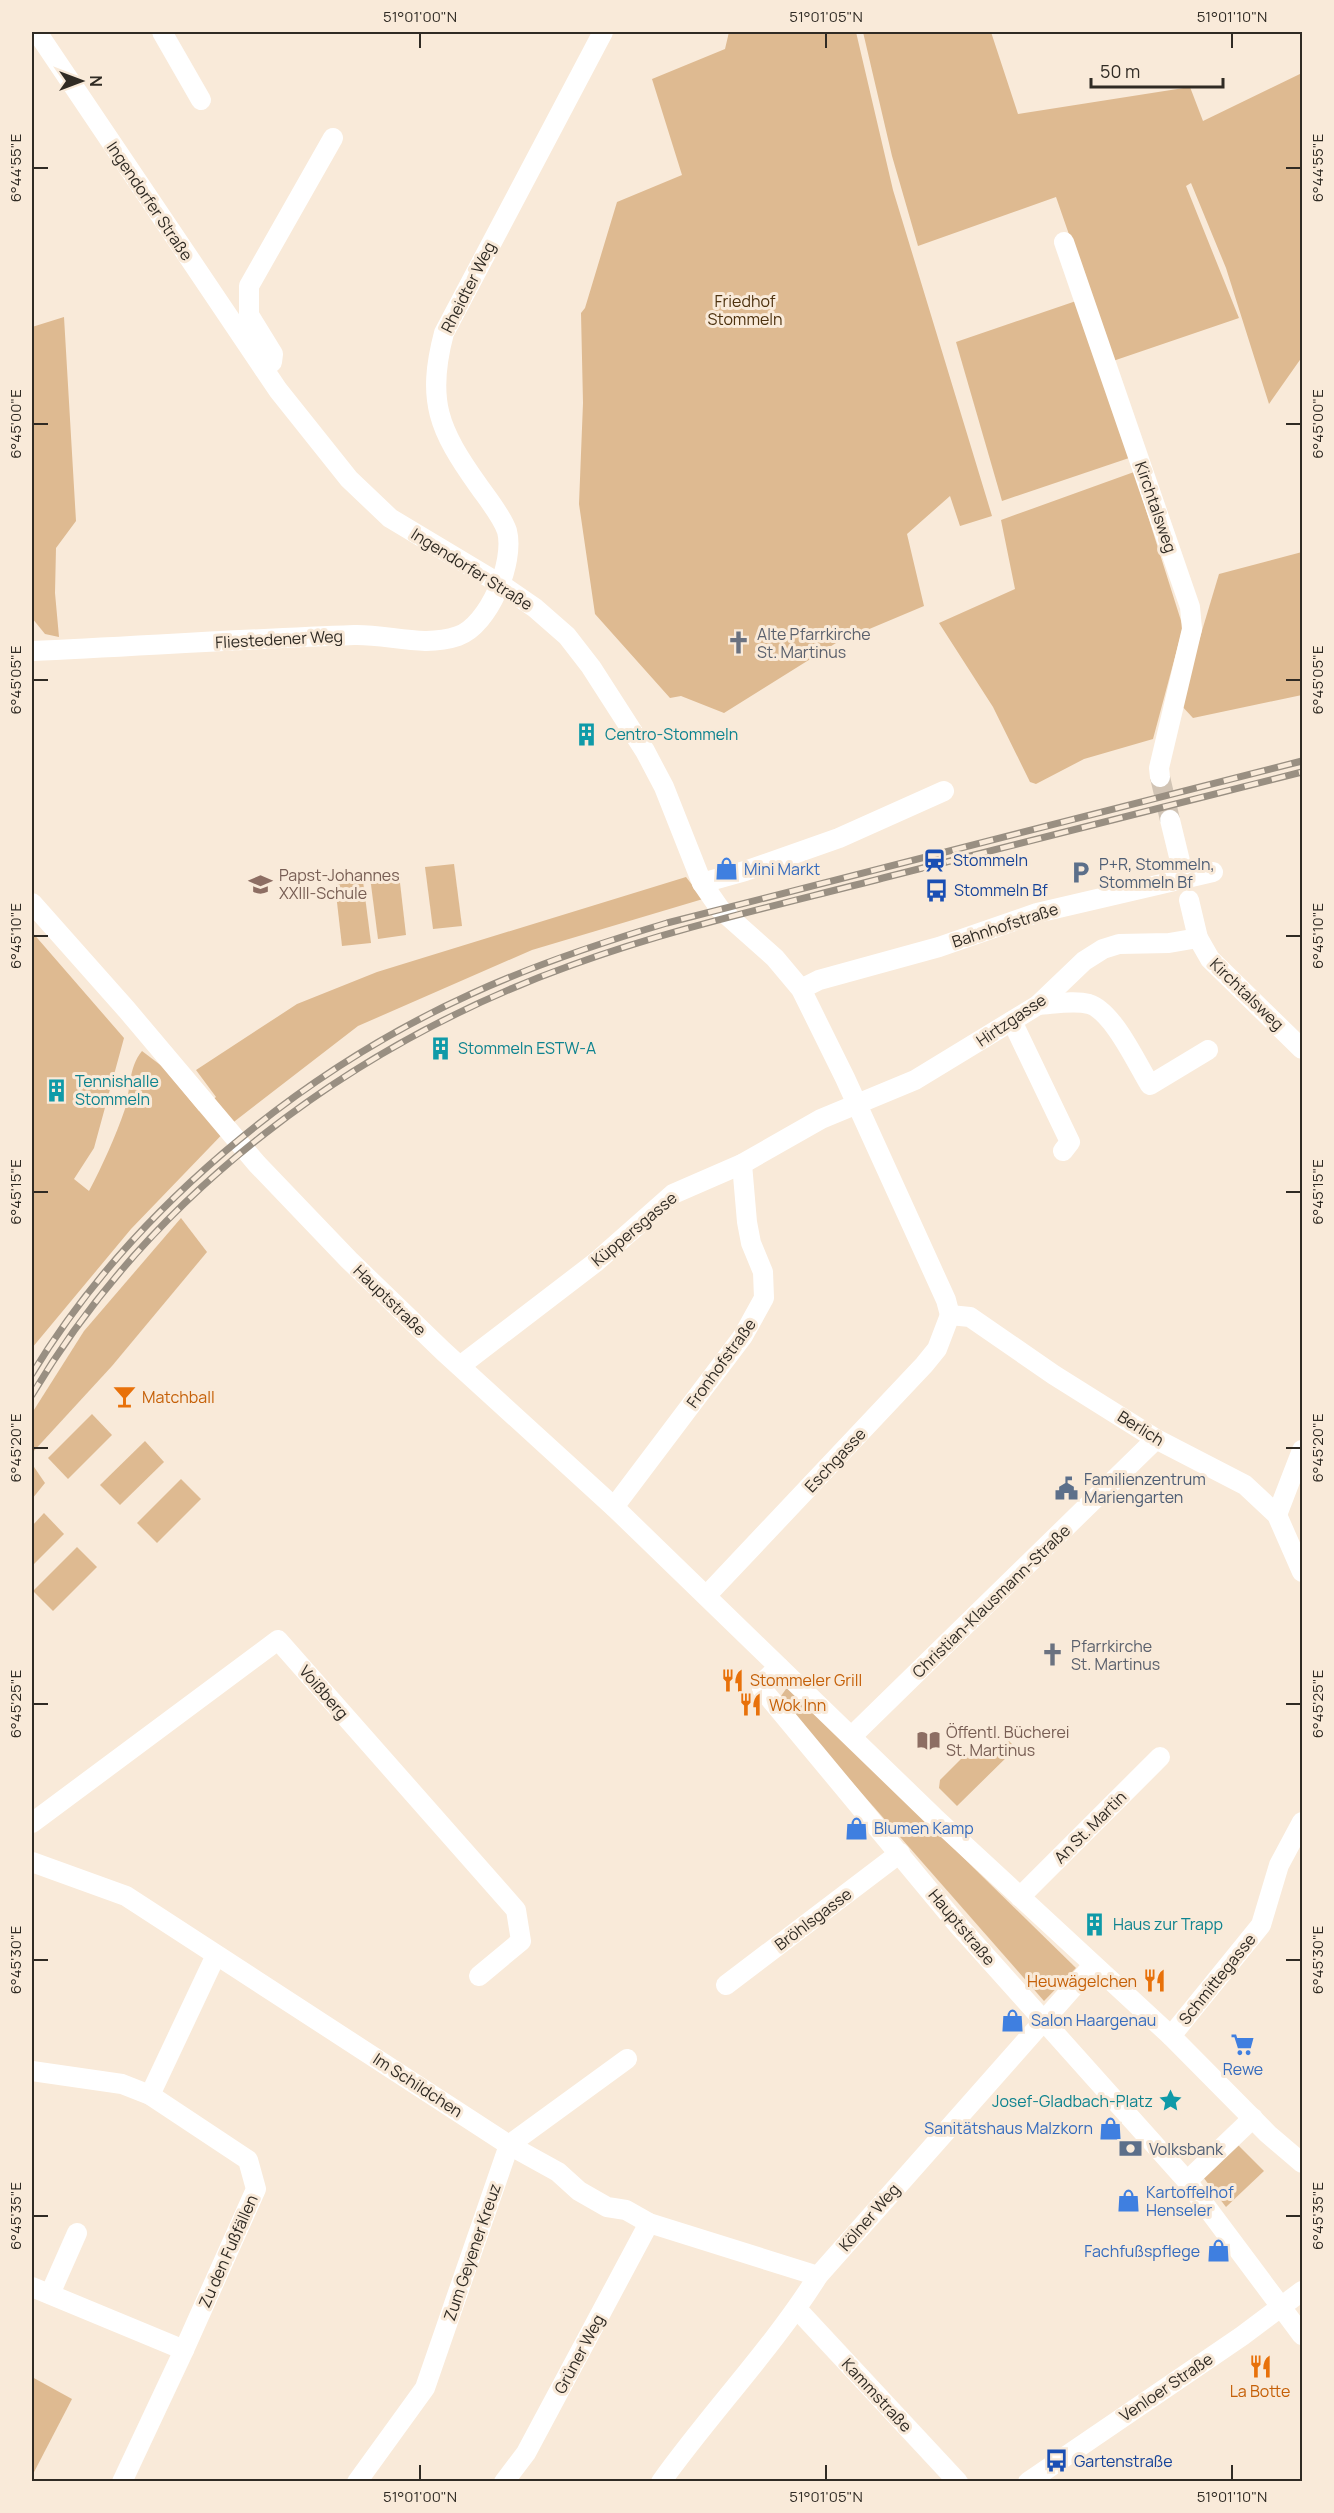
<svg xmlns="http://www.w3.org/2000/svg" width="1334" height="2513" font-family="Manrope,sans-serif">
<style>
.green{fill:#deba91}
.lines{fill:none;stroke-linecap:round;stroke-linejoin:round}
.minor-tunnel{stroke:#d1c4b5;stroke-width:20;stroke-dasharray:20 10;stroke-linecap:butt}
.minor{stroke:#fff;stroke-width:20}
.rail-casing{stroke:#998f82;stroke-width:7}
.rail{stroke:#f9ead9;stroke-width:4.5;stroke-dasharray:14;stroke-linecap:butt}
.ticks{fill:none;stroke:#302b24;stroke-width:2}
.labels{text-anchor:middle;stroke-width:6;stroke-linejoin:round;paint-order:stroke}
.street-label{font-size:16px;fill:#302b24;stroke:#f9ead9}
.park-label{font-size:16px;fill:#4d320f;stroke:#f9ead9}
.worship-label{font-size:16px;fill:#5b616d;stroke:#f9ead9;text-anchor:start}
.culture-label{font-size:16px;fill:#0d838f;stroke:#f9ead9;text-anchor:start}
.transit-label{font-size:16px;fill:#164399;stroke:#f9ead9;text-anchor:start}
.service-label{font-size:16px;fill:#4e5e75;stroke:#f9ead9;text-anchor:start}
.shop-label{font-size:16px;fill:#366cbe;stroke:#f9ead9;text-anchor:start}
.education-label{font-size:16px;fill:#785e54;stroke:#f9ead9;text-anchor:start}
.food-label{font-size:16px;fill:#c56008;stroke:#f9ead9;text-anchor:start}
.neatline{fill:none;stroke:#302b24;stroke-width:2}
.ticks-label{font-size:15px;text-anchor:middle;fill:#302b24}
</style>
<rect width="100%" height="100%" fill="#f9ead9"/>
<g class="green">
<path d="M 729,32 L 856,32 L 893,190 L 992,516 L 960,526 L 950,496 L 907,534 L 924,606 L 836,643 L 724,713 L 681,696 L 670,698 L 595,614 L 579,504 L 583,403 L 581,313 L 585,308 L 617,202 L 682,175 L 652,79 L 725,49 Z"/>
<path d="M 863,32 L 991,32 L 1018,114 L 1190,87 L 1203,121 L 1302,73 L 1302,357 L 1269,404 L 1226,268 L 1191,183 L 1186,186 L 1239,318 L 1113,361 L 1056,197 L 918,246 L 892,156 Z"/>
<path d="M 1079,300 L 1132,457 L 1002,501 L 956,342 Z"/>
<path d="M 64,317 L 76,521 L 56,548 L 55,593 L 59,637 L 45,634 L 32,618 L 32,327 Z"/>
<path d="M 1134,472 L 1183,627 L 1153,739 L 1084,759 L 1036,784 L 1030,782 L 993,707 L 939,623 L 1015,589 L 1001,520 Z"/>
<path d="M 1302,552 L 1302,695 L 1193,718 L 1180,704 L 1219,574 Z"/>
<path d="M 454,864 L 462,926 L 433,929 L 425,867 Z"/>
<path d="M 399,874 L 406,935 L 378,939 L 370,877 Z"/>
<path d="M 686,877 L 703,899 L 532,950 L 358,1026 L 235,1121 L 131,1229 L 32,1348 L 32,932 L 124,1038 L 94,1148 L 74,1179 L 89,1191 C 103,1164 115,1138 125,1109 C 131,1089 128,1068 142,1051 L 163,1067 L 199,1111 L 216,1097 L 196,1070 L 297,1004 L 377,972 Z"/>
<path d="M 363,881 L 371,943 L 342,946 L 335,885 Z"/>
<path d="M 181,1218 L 207,1252 L 112,1366 L 32,1453 L 32,1413 L 84,1331 Z"/>
<path d="M 92,1414 L 112,1435 L 68,1479 L 48,1458 Z"/>
<path d="M 145,1441 L 164,1462 L 120,1505 L 100,1485 Z"/>
<path d="M 32,1464 L 45,1483 L 32,1499 Z"/>
<path d="M 181,1479 L 201,1499 L 157,1543 L 137,1523 Z"/>
<path d="M 44,1513 L 64,1534 L 32,1566 L 32,1526 Z"/>
<path d="M 77,1547 L 97,1567 L 53,1611 L 33,1591 Z"/>
<path d="M 788,1686 L 1076,1968 L 1044,2001 L 779,1699 Z"/>
<path d="M 1009,1741 L 1016,1748 L 957,1806 L 939,1788 L 940,1780 L 970,1750 L 974,1754 L 981,1747 L 991,1758 Z"/>
<path d="M 1237,2144 L 1264,2171 L 1226,2207 L 1203,2177 Z"/>
<path d="M 32,2377 L 72,2399 L 32,2476 Z"/>
</g>
<g class="lines">
<path class="minor-tunnel" d="M 1160,777 L 1170,820"/>
<g class="minor">
<path d="M 37,32 L 278,390 L 349,479 L 390,518 L 500,584 L 535,608 L 567,636 L 591,667 L 645,751 L 664,787 L 702,883 L 720,909 L 775,958 L 801,989 L 845,1078 L 946,1300 L 950,1315"/>
<path d="M 162,32 L 201,100"/>
<path d="M 1064,242 L 1190,607 L 1192,629 L 1159,768 L 1160,777"/>
<path d="M 264,369 L 272,362 L 273,354 L 249,315 L 249,286 L 333,138"/>
<path d="M 32,651 C 139,646 246,639 354,635 C 389,634 423,648 458,636 C 489,625 515,562 507,531 C 502,516 487,498 478,485 C 439,430 426,401 444,333 L 603,32"/>
<path d="M 1170,820 L 1180,861"/>
<path d="M 702,883 L 745,871 L 839,838 L 944,791"/>
<path d="M 1189,900 L 1198,938 L 1210,959 L 1302,1049"/>
<path d="M 32,903 L 127,1010 L 257,1164 L 349,1260 L 443,1351 L 614,1507 L 934,1817 L 1171,2036 L 1268,2134 L 1302,2163"/>
<path d="M 801,989 L 819,980 L 939,947 L 1037,913 L 1213,872"/>
<path d="M 1038,1005 C 1054,1004 1074,1000 1089,1004 C 1113,1011 1137,1064 1150,1085 L 1208,1050"/>
<path d="M 1012,1021 L 1070,1142 L 1063,1151"/>
<path d="M 950,1315 L 970,1317 L 1054,1375 L 1156,1439 L 1245,1485 L 1277,1515 L 1302,1572"/>
<path d="M 460,1366 L 596,1262 L 673,1194 L 742,1164 L 821,1119 L 915,1080 L 1038,1005 L 1084,961 L 1103,949 L 1119,944 L 1169,943 L 1198,938"/>
<path d="M 614,1507 L 743,1336 L 764,1298 L 763,1272 L 751,1243 L 747,1222 L 742,1164"/>
<path d="M 1277,1515 L 1302,1450"/>
<path d="M 707,1595 L 924,1365 L 937,1349 L 950,1315"/>
<path d="M 779,1667 L 766,1679 L 762,1689 L 958,1925 L 1187,2181 L 1302,2335"/>
<path d="M 852,1736 L 1156,1439"/>
<path d="M 32,1823 L 278,1640 L 516,1910 L 521,1941 L 479,1976"/>
<path d="M 32,1862 L 126,1896 L 509,2145 L 558,2172 L 579,2191 L 607,2207 L 626,2210 L 649,2223 L 818,2276"/>
<path d="M 1020,1897 L 1160,1757"/>
<path d="M 726,1985 L 900,1853"/>
<path d="M 1171,2036 L 1261,1925 L 1279,1865 L 1302,1822"/>
<path d="M 32,2071 L 122,2084 L 150,2095 L 248,2160 L 256,2189 L 184,2350"/>
<path d="M 150,2095 L 216,1955"/>
<path d="M 1187,2181 L 1253,2118"/>
<path d="M 32,2287 L 184,2350 L 122,2482"/>
<path d="M 50,2294 L 77,2233"/>
<path d="M 797,2309 L 958,2482"/>
<path d="M 357,2482 L 425,2388 L 509,2145 L 627,2059"/>
<path d="M 504,2482 L 526,2453 L 649,2223"/>
<path d="M 661,2482 C 711,2412 772,2349 818,2276 L 1093,1965"/>
<path d="M 1028,2482 L 1242,2336 L 1302,2291"/>
</g>
<defs>
<g id="rail">
<path d="M 32,1374 C 130,1212 299,1072 471,994 C 534,965 600,943 667,923 L 1302,761"/>
<path d="M 32,1395 C 152,1193 352,1044 572,965 C 673,928 779,905 883,878 C 1023,843 1162,807 1302,772"/>
</g>
</defs>
<use href="#rail" class="rail-casing"/>
<use href="#rail" class="rail"/>
</g>
<path class="ticks" d="M 420,33 L 420,48M 826,33 L 826,48M 1232,33 L 1232,48M 33,168 L 48,168M 1286,168 L 1301,168M 33,424 L 48,424M 1286,424 L 1301,424M 33,680 L 48,680M 1286,680 L 1301,680M 33,936 L 48,936M 1286,936 L 1301,936M 33,1192 L 48,1192M 1286,1192 L 1301,1192M 33,1448 L 48,1448M 1286,1448 L 1301,1448M 33,1704 L 48,1704M 1286,1704 L 1301,1704M 33,1960 L 48,1960M 1286,1960 L 1301,1960M 33,2216 L 48,2216M 1286,2216 L 1301,2216M 420,2465 L 420,2480M 826,2465 L 826,2480M 1232,2465 L 1232,2480"/>
<defs>
<symbol id="church-bare" viewBox="-9 -9 18 18"><path d="M-1.2-6h2.4v3.5h3.3v2.4h-3.3V6h-2.4V-.1h-3.3v-2.4h3.3Z" fill="#6b7280" stroke="#f9ead9" stroke-width="2.5" paint-order="stroke"/></symbol>
<symbol id="building-bare" viewBox="-9 -9 18 18"><path d="M-4-6H4V6H1V3H-1V6H-4ZM-2.5-4.3h1.7v1.8h-1.7ZM.8-4.3h1.7v1.8H.8ZM-2.5-1h1.7V.8h-1.7ZM.8-1h1.7V.8H.8Z" fill="#0f9aa8" stroke="#f9ead9" stroke-width="2.5" paint-order="stroke"/></symbol>
<symbol id="station-bare" viewBox="-9 -9 18 18"><path d="M-3-6H3Q5-6 5-4V2Q5 4 3 4L4.5 6H3L1.5 4h-3L-3 6H-4.5L-3 4Q-5 4-5 2V-4Q-5-6-3-6ZM-3.5-4v3h7v-3ZM-3.5 1v1.5H-2V1ZM2 1v1.5H3.5V1Z" fill="#1a4fb4" stroke="#f9ead9" stroke-width="2.5" paint-order="stroke"/></symbol>
<symbol id="shop-bare" viewBox="-9 -9 18 18"><path d="M-5-2.5h2.3a2.7 3.5 0 0 1 5.4 0H5L5.5 6h-11ZM-1.5-2.5h3a1.5 2.3 0 0 0-3 0Z" fill="#3f7fe0" stroke="#f9ead9" stroke-width="2.5" paint-order="stroke"/></symbol>
<symbol id="parking-bare" viewBox="-9 -9 18 18"><path d="M-3.5-5.5H1a3.5 3.5 0 0 1 0 7H-1V5.5H-3.5ZM-1-3.4V-.6H.8a1.4 1.4 0 0 0 0-2.8Z" fill="#5c6f8a" stroke="#f9ead9" stroke-width="2.5" paint-order="stroke"/></symbol>
<symbol id="school-bare" viewBox="-9 -9 18 18"><path d="M0-5L7-2L0 1L-7-2ZM-4 1L0 2.5L4 1V4Q0 6-4 4Z" fill="#8d6e63" stroke="#f9ead9" stroke-width="2.5" paint-order="stroke"/></symbol>
<symbol id="bus-bare" viewBox="-9 -9 18 18"><path d="M-5-6H5V4H4V6H2V4H-2V6H-4V4H-5ZM-3.5-4V0h7V-4ZM-3.5 1.2v1.5H-2V1.2ZM2 1.2v1.5H3.5V1.2Z" fill="#1a4fb4" stroke="#f9ead9" stroke-width="2.5" paint-order="stroke"/></symbol>
<symbol id="bar-bare" viewBox="-9 -9 18 18"><path d="M-6-5H6L.8 .8V4.5H3.5V6h-7V4.5H-.8V.8Z" fill="#e8710a" stroke="#f9ead9" stroke-width="2.5" paint-order="stroke"/></symbol>
<symbol id="civic-bare" viewBox="-9 -9 18 18"><path d="M-.6-6.5H3V-4.5H.6V-3L4-1V1h2V6H-6V1h2V-1L-.6-3ZM-1.2 2.5V6h2.4V2.5Z" fill="#5c6f8a" stroke="#f9ead9" stroke-width="2.5" paint-order="stroke"/></symbol>
<symbol id="restaurant-bare" viewBox="-9 -9 18 18"><path d="M-5-6h1v4h1v-4h1v4h1v-4h1v5L-1.5 .5V6h-2V.5L-5-1ZM5-6V6H3V1.5H1.5Q1.5-4 5-6Z" fill="#e8710a" stroke="#f9ead9" stroke-width="2.5" paint-order="stroke"/></symbol>
<symbol id="library-bare" viewBox="-9 -9 18 18"><path d="M-6-4Q-3-5.5-.7-3.5V5Q-3 3-6 4ZM6-4Q3-5.5 .7-3.5V5Q3 3 6 4Z" fill="#8d6e63" stroke="#f9ead9" stroke-width="2.5" paint-order="stroke"/></symbol>
<symbol id="supermarket-bare" viewBox="-9 -9 18 18"><path d="M-6-5.5h2.5l.6 2H6L4.5 2H-2.5L-4.4-4H-6ZM-1.5 3.2a1.3 1.3 0 1 0 .1 0ZM3 3.2a1.3 1.3 0 1 0 .1 0Z" fill="#3f7fe0" stroke="#f9ead9" stroke-width="2.5" paint-order="stroke"/></symbol>
<symbol id="sight-bare" viewBox="-9 -9 18 18"><path d="M0-6L1.8-2.2L6-1.7L2.9 1.2L3.7 5.4L0 3.3L-3.7 5.4L-2.9 1.2L-6-1.7L-1.8-2.2Z" fill="#0f9aa8" stroke="#f9ead9" stroke-width="2.5" paint-order="stroke"/></symbol>
<symbol id="bank-bare" viewBox="-9 -9 18 18"><path d="M-6-4H6V4H-6ZM0-2.3a2.3 2.3 0 1 0 0 4.6a2.3 2.3 0 1 0 0-4.6Z" fill="#5c6f8a" stroke="#f9ead9" stroke-width="2.5" paint-order="stroke"/></symbol>
</defs>
<g fill-rule="evenodd">
<use href="#church-bare" x="722" y="626" width="33" height="33"/>
<use href="#building-bare" x="570" y="718" width="33" height="33"/>
<use href="#station-bare" x="918" y="844" width="33" height="33"/>
<use href="#shop-bare" x="710" y="852" width="33" height="33"/>
<use href="#parking-bare" x="1064" y="856" width="33" height="33"/>
<use href="#school-bare" x="244" y="868" width="33" height="33"/>
<use href="#bus-bare" x="920" y="874" width="33" height="33"/>
<use href="#building-bare" x="424" y="1032" width="33" height="33"/>
<use href="#building-bare" x="40" y="1074" width="33" height="33"/>
<use href="#bar-bare" x="108" y="1380" width="33" height="33"/>
<use href="#civic-bare" x="1050" y="1472" width="33" height="33"/>
<use href="#church-bare" x="1036" y="1638" width="33" height="33"/>
<use href="#restaurant-bare" x="716" y="1664" width="33" height="33"/>
<use href="#restaurant-bare" x="734" y="1688" width="33" height="33"/>
<use href="#library-bare" x="912" y="1724" width="33" height="33"/>
<use href="#shop-bare" x="840" y="1812" width="33" height="33"/>
<use href="#building-bare" x="1078" y="1908" width="33" height="33"/>
<use href="#restaurant-bare" x="1138" y="1964" width="33" height="33"/>
<use href="#shop-bare" x="996" y="2004" width="33" height="33"/>
<use href="#supermarket-bare" x="1226" y="2028" width="33" height="33"/>
<use href="#sight-bare" x="1154" y="2084" width="33" height="33"/>
<use href="#shop-bare" x="1094" y="2112" width="33" height="33"/>
<use href="#bank-bare" x="1114" y="2132" width="33" height="33"/>
<use href="#shop-bare" x="1112" y="2184" width="33" height="33"/>
<use href="#shop-bare" x="1202" y="2234" width="33" height="33"/>
<use href="#restaurant-bare" x="1244" y="2350" width="33" height="33"/>
<use href="#bus-bare" x="1040" y="2444" width="33" height="33"/>
</g>
<g class="labels">
<g class="street-label">
<text transform="translate(150 201) rotate(56)" y="6">Ingendorfer Straße</text>
<text transform="translate(468 287) rotate(-63)" y="6">Rheidter Weg</text>
<text transform="translate(1156 507) rotate(71)" y="6">Kirchtalsweg</text>
<text transform="translate(472 569) rotate(32)" y="6">Ingendorfer Straße</text>
<text transform="translate(279 639) rotate(-3)" y="6">Fliestedener Weg</text>
<text transform="translate(1005 925) rotate(-18)" y="6">Bahnhofstraße</text>
<text transform="translate(1247 994) rotate(44)" y="6">Kirchtalsweg</text>
<text transform="translate(1011 1020) rotate(-34)" y="6">Hirtzgasse</text>
<text transform="translate(634 1229) rotate(-40)" y="6">Küppersgasse</text>
<text transform="translate(390 1300) rotate(44)" y="6">Hauptstraße</text>
<text transform="translate(721 1363) rotate(-54)" y="6">Fronhofstraße</text>
<text transform="translate(1141 1428) rotate(32)" y="6">Berlich</text>
<text transform="translate(835 1460) rotate(-47)" y="6">Eschgasse</text>
<text transform="translate(991 1601) rotate(-44)" y="6">Christian-Klausmann-Straße</text>
<text transform="translate(324 1692) rotate(49)" y="6">Voißberg</text>
<text transform="translate(1090 1827) rotate(-45)" y="6">An St. Martin</text>
<text transform="translate(813 1919) rotate(-37)" y="6">Bröhlsgasse</text>
<text transform="translate(962 1927) rotate(50)" y="6">Hauptstraße</text>
<text transform="translate(1217 1979) rotate(-51)" y="6">Schmittegasse</text>
<text transform="translate(418 2085) rotate(33)" y="6">Im Schildchen</text>
<text transform="translate(869 2217) rotate(-49)" y="6">Kölner Weg</text>
<text transform="translate(228 2251) rotate(-66)" y="6">Zu den Fußfällen</text>
<text transform="translate(472 2252) rotate(-71)" y="6">Zum Geyener Kreuz</text>
<text transform="translate(579 2354) rotate(-62)" y="6">Grüner Weg</text>
<text transform="translate(1166 2387) rotate(-34)" y="6">Venloer Straße</text>
<text transform="translate(877 2395) rotate(47)" y="6">Kammstraße</text>
</g>
<g class="park-label">
<text x="745" y="307">Friedhof<tspan x="745" dy="18">Stommeln</tspan></text>
</g>
<g class="worship-label">
<text x="757" y="640">Alte Pfarrkirche<tspan x="757" dy="18">St. Martinus</tspan></text>
<text x="1071" y="1652">Pfarrkirche<tspan x="1071" dy="18">St. Martinus</tspan></text>
</g>
<g class="culture-label">
<text x="605" y="740">Centro-Stommeln</text>
<text x="458" y="1054">Stommeln ESTW-A</text>
<text x="75" y="1087">Tennishalle<tspan x="75" dy="18">Stommeln</tspan></text>
<text x="1113" y="1930">Haus zur Trapp</text>
<text x="1153" y="2107" text-anchor="end">Josef-Gladbach-Platz</text>
</g>
<g class="transit-label">
<text x="953" y="866">Stommeln</text>
<text x="954" y="896">Stommeln Bf</text>
<text x="1074" y="2467">Gartenstraße</text>
</g>
<g class="service-label">
<text x="1099" y="870">P+R, Stommeln,<tspan x="1099" dy="18">Stommeln Bf</tspan></text>
<text x="1084" y="1485">Familienzentrum<tspan x="1084" dy="18">Mariengarten</tspan></text>
<text x="1149" y="2155">Volksbank</text>
</g>
<g class="shop-label">
<text x="744" y="875">Mini Markt</text>
<text x="874" y="1834">Blumen Kamp</text>
<text x="1031" y="2026">Salon Haargenau</text>
<text x="1243" y="2075" text-anchor="middle">Rewe</text>
<text x="1093" y="2134" text-anchor="end">Sanitätshaus Malzkorn</text>
<text x="1146" y="2198">Kartoffelhof<tspan x="1146" dy="18">Henseler</tspan></text>
<text x="1200" y="2257" text-anchor="end">Fachfußspflege</text>
</g>
<g class="education-label">
<text x="279" y="881">Papst-Johannes<tspan x="279" dy="18">XXIII-Schule</tspan></text>
<text x="946" y="1738">Öffentl. Bücherei<tspan x="946" dy="18">St. Martinus</tspan></text>
</g>
<g class="food-label">
<text x="142" y="1403">Matchball</text>
<text x="750" y="1686">Stommeler Grill</text>
<text x="769" y="1711">Wok Inn</text>
<text x="1137" y="1987" text-anchor="end">Heuwägelchen</text>
<text x="1260" y="2397" text-anchor="middle">La Botte</text>
</g>
</g>
<rect width="1334" height="2513" fill="none" stroke="#f9ead9" stroke-width="66"/>
<g transform="translate(81 81) rotate(90)" stroke="#f9ead9" stroke-width="4.5" paint-order="stroke">
<path d="M0-4.5L10 22L0 15L-10 22Z" fill="#302b24"/>
<text y="-9" font-size="16" font-weight="bold" text-anchor="middle" fill="#302b24">N</text>
</g>
<path d="M1091 78v9h132v-9" fill="none" stroke="#302b24" stroke-width="3"/>
<text x="1100" y="78" font-size="18" fill="#302b24" stroke="#f9ead9" stroke-width="4.5" paint-order="stroke">50 m</text>
<rect x="33" y="33" width="1268" height="2447" class="neatline"/>
<g class="ticks-label">
<text x="420" y="22">51°01'00"N</text>
<text x="826" y="22">51°01'05"N</text>
<text x="1232" y="22">51°01'10"N</text>
<text transform="translate(1318 168) rotate(-90)" y="5">6°44'55"E</text>
<text transform="translate(16 168) rotate(-90)" y="5">6°44'55"E</text>
<text transform="translate(1318 424) rotate(-90)" y="5">6°45'00"E</text>
<text transform="translate(16 424) rotate(-90)" y="5">6°45'00"E</text>
<text transform="translate(16 680) rotate(-90)" y="5">6°45'05"E</text>
<text transform="translate(1318 680) rotate(-90)" y="5">6°45'05"E</text>
<text transform="translate(1318 936) rotate(-90)" y="5">6°45'10"E</text>
<text transform="translate(16 936) rotate(-90)" y="5">6°45'10"E</text>
<text transform="translate(16 1192) rotate(-90)" y="5">6°45'15"E</text>
<text transform="translate(1318 1192) rotate(-90)" y="5">6°45'15"E</text>
<text transform="translate(1318 1448) rotate(-90)" y="5">6°45'20"E</text>
<text transform="translate(16 1448) rotate(-90)" y="5">6°45'20"E</text>
<text transform="translate(16 1704) rotate(-90)" y="5">6°45'25"E</text>
<text transform="translate(1318 1704) rotate(-90)" y="5">6°45'25"E</text>
<text transform="translate(16 1960) rotate(-90)" y="5">6°45'30"E</text>
<text transform="translate(1318 1960) rotate(-90)" y="5">6°45'30"E</text>
<text transform="translate(16 2216) rotate(-90)" y="5">6°45'35"E</text>
<text transform="translate(1318 2216) rotate(-90)" y="5">6°45'35"E</text>
<text x="420" y="2502">51°01'00"N</text>
<text x="826" y="2502">51°01'05"N</text>
<text x="1232" y="2502">51°01'10"N</text>
</g>
</svg>
